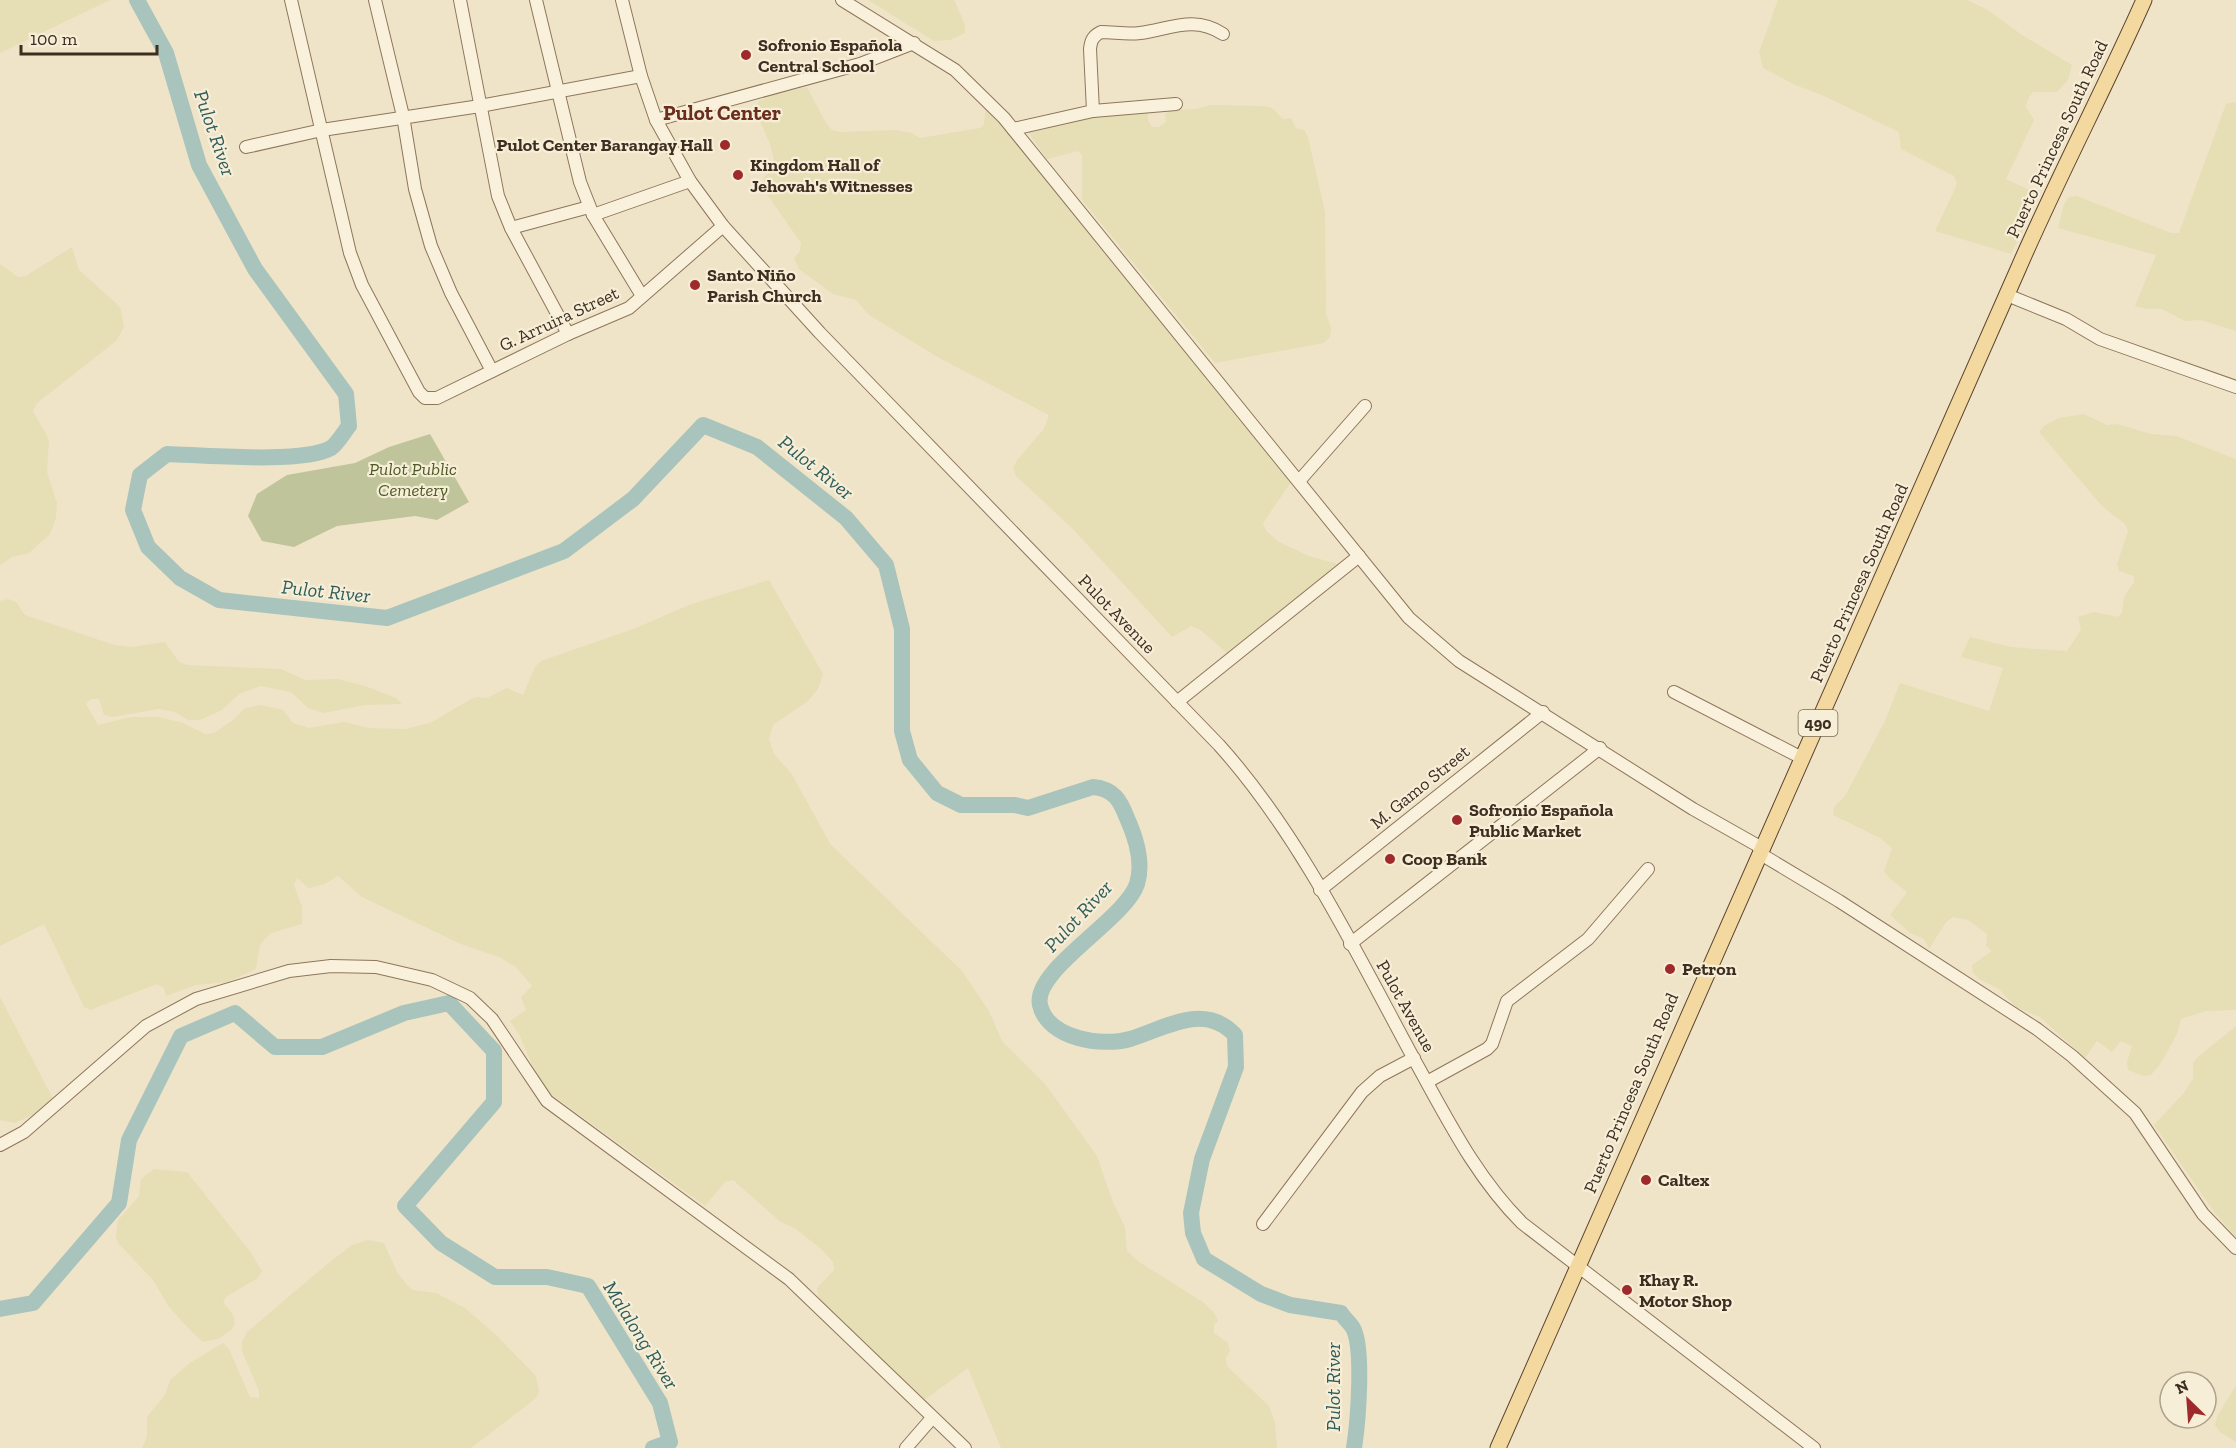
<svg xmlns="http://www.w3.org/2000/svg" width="2236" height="1448" font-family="'Zilla Slab',serif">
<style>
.farmland{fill:#e6deb5}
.cemetery{fill:#bfc49a}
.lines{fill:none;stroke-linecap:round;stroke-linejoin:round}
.river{stroke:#a9c4bc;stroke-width:16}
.minor-casing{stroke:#8d765c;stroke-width:14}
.major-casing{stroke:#5b4430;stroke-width:17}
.minor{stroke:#faf1dc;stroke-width:12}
.major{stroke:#f3d9a0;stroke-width:15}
.poi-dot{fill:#9e2a2b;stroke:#f7eed8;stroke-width:2}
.labels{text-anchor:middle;stroke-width:4.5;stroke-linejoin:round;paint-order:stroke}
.shield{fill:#f7eed8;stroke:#756857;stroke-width:1.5}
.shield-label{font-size:16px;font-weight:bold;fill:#3d2e20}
.poi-label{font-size:18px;font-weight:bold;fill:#3d2e20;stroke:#f7eed8;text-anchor:start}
.street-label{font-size:18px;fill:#3d2e20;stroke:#f7eed8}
.park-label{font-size:18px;font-style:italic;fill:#4d5a26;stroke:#f7eed8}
.water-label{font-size:20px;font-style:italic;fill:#2f5d5a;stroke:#f7eed8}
.quarter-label{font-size:21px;font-weight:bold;fill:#6b2e1e;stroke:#f7eed8}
</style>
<rect width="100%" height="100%" fill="#f0e4c8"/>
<g class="farmland">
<path d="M 0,0 L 110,0 L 0,53 Z"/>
<path d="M 868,0 L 954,0 L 965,25 L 965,33 L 950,40 L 934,41 Z"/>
<path d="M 1778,0 L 1967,0 L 1988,10 L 2022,35 L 2072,65 L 2068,80 L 2057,92 L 2033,92 L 2028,99 L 2026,107 L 2034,120 L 2006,179 L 2040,195 L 2011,254 L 1935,231 L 1954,191 L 1957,183 L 1954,176 L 1901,149 L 1899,132 L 1822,95 L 1795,85 L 1763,68 L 1759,52 Z"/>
<path d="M 807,87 L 826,123 L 832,130 L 840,132 L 895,130 L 912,133 L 920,138 L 980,128 L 984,125 L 986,101 L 1291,482 L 1263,523 L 1266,531 L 1279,542 L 1309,556 L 1341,565 L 1229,655 L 1202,631 L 1191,626 L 1172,637 L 1072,528 L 1016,476 L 1013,468 L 1017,460 L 1044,429 L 1049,415 L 941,359 L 869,315 L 856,300 L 833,294 L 799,269 L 794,258 L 800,251 L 801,243 L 764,190 L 764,177 L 774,168 L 774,160 L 770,144 L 754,108 L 759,101 L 774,95 Z"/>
<path d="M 2234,102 L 2236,103 L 2236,331 L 2201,320 L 2185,321 L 2162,309 L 2146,309 L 2135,306 L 2156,255 L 2058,228 L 2064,204 L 2069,197 L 2077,196 L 2171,233 L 2179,233 L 2226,104 Z"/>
<path d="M 1211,105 L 1264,106 L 1272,108 L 1283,119 L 1291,118 L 1296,128 L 1304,130 L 1308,137 L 1325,212 L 1326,313 L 1331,328 L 1330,337 L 1324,343 L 1215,363 L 1082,200 L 1082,155 L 1078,151 L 1047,159 L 1027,131 L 1092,116 L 1140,112 L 1148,113 L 1148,120 L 1152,127 L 1159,127 L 1166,122 L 1165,114 L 1171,110 L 1196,109 Z"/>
<path d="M 72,247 L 79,270 L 120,307 L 124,327 L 116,341 L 37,403 L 33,411 L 49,440 L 47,472 L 57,503 L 56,518 L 50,534 L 29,553 L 12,557 L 0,565 L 0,264 L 18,277 L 26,276 Z"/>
<path d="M 2084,414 L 2107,425 L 2117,424 L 2151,434 L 2176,436 L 2236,459 L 2236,1010 L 2206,1011 L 2181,1019 L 2177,1034 L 2161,1063 L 2151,1075 L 2143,1076 L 2128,1070 L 2127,1062 L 2132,1046 L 2121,1041 L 2112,1052 L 2097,1041 L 2085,1058 L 2040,1017 L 2016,1007 L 1999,989 L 1979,979 L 1973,973 L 1972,965 L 1992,951 L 1986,946 L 1987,934 L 1968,920 L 1953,917 L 1946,922 L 1929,949 L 1924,939 L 1910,933 L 1890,915 L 1907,892 L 1889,878 L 1884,871 L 1892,848 L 1880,838 L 1833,815 L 1834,807 L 1845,796 L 1885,721 L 1900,683 L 1989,711 L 2003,668 L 1961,657 L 1970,637 L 2010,647 L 2067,651 L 2081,630 L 2078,617 L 2094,612 L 2118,617 L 2122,613 L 2124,597 L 2134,582 L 2134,576 L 2119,571 L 2117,564 L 2128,531 L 2125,524 L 2102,506 L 2039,432 L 2044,426 L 2059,418 Z"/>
<path d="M 769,580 L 823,674 L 818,689 L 808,701 L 773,725 L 769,739 L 774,754 L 791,773 L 831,845 L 962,971 L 989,1011 L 1002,1041 L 1046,1085 L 1097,1156 L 1112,1200 L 1125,1227 L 1127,1251 L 1139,1262 L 1203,1302 L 1215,1314 L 1218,1321 L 1214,1325 L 1214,1333 L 1228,1343 L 1230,1351 L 1226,1358 L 1227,1366 L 1269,1406 L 1275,1422 L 1277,1448 L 1001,1448 L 968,1368 L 923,1401 L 819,1300 L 817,1288 L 834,1270 L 833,1262 L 821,1249 L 796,1229 L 781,1222 L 733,1180 L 725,1182 L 705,1206 L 548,1092 L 538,1079 L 519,1034 L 510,1021 L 526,1010 L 521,997 L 532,986 L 516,967 L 499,957 L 461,944 L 362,897 L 338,876 L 325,884 L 309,888 L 297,878 L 294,885 L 302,907 L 302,924 L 271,933 L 265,939 L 260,945 L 256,969 L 228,982 L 196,985 L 166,996 L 164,988 L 157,984 L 90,1010 L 84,1007 L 44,924 L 0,946 L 0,601 L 8,599 L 16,602 L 25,615 L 114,645 L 131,647 L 165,642 L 179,662 L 187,665 L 281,669 L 305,680 L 338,679 L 365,686 L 396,698 L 402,704 L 365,705 L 324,713 L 308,708 L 291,692 L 261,686 L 239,694 L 222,710 L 200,720 L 188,720 L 175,712 L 159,709 L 112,717 L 104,715 L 99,699 L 91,699 L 86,704 L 98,725 L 131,717 L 159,717 L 183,723 L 205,734 L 214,733 L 233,720 L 245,708 L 261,705 L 283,710 L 293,723 L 309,728 L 344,722 L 369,728 L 405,729 L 430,723 L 471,699 L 478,697 L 487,698 L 507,688 L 523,695 L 535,667 L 541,661 L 636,628 L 689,605 Z"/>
<path d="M 0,997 L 53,1099 L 41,1111 L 15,1123 L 0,1120 Z"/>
<path d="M 2236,1026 L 2236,1237 L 2215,1213 L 2154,1125 L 2184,1093 L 2193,1079 L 2193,1063 L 2197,1058 Z"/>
<path d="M 154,1169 L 187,1172 L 249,1250 L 262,1271 L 258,1278 L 227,1296 L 223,1302 L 233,1315 L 235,1323 L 231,1330 L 218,1339 L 203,1342 L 191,1331 L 169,1307 L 153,1280 L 119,1244 L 116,1237 L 118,1220 L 139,1196 L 141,1179 Z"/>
<path d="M 368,1240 L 384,1243 L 397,1272 L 407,1285 L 413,1290 L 436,1293 L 465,1308 L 496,1335 L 536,1376 L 539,1392 L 535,1399 L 471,1448 L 142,1448 L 147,1437 L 147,1417 L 165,1395 L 170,1380 L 190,1363 L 223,1343 L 229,1349 L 250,1397 L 259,1398 L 259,1391 L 242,1351 L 242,1342 L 247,1332 L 331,1261 L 352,1245 Z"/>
<path d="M 2236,1385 L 2236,1442 L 2220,1432 L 2215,1425 L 2217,1417 Z"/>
</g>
<path class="cemetery" d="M 430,434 L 469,502 L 437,520 L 415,516 L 337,526 L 294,547 L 262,541 L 248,516 L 257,494 L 287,475 L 355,463 L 389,447 Z"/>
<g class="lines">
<g class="river">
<path d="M 137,0 L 166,53 L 199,165 L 255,269 L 346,394 L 349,426 C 344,432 337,444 331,448 C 303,464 202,455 167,454 L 140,475 L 133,510 L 148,547 L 180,578 L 219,600 L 387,618 L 564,551 L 633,499 L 703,425 L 757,447 L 846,518 L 886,565 L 902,629 L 902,731 L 910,760 L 937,793 L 961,805 L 1015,805 L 1028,808 L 1093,787 C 1114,789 1120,800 1127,818 C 1136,838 1144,862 1137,884 C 1125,920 1032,970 1040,1005 C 1048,1039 1102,1047 1130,1039 C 1166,1028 1204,1002 1235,1035 L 1236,1067 L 1202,1159 L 1191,1213 L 1193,1233 L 1204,1259 L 1261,1294 L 1290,1305 L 1341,1313 C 1344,1318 1350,1323 1353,1328 C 1364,1348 1358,1423 1354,1448"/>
<path d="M 0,1309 L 33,1303 L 119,1203 L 129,1140 L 181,1036 L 235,1013 L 275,1047 L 322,1047 L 404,1013 L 449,1003 L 494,1051 L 494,1102 L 405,1206 L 441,1243 L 495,1277 L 547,1277 L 588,1286 L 660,1403 L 670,1442 L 653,1448"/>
</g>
<defs>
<g id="minor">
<path d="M 291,0 L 350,253 L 362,285 L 419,392 L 425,398 L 437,398 L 568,334 L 629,308 L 723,226"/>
<path d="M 375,0 L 403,116 L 415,189 L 431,246 L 451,293 L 492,371"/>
<path d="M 460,0 L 498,196 L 511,228 L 568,334"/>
<path d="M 536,0 L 580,182 L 593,215 L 642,296"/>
<path d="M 622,0 L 641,76 L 656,120 L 690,181 L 723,226 L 820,333 L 1219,745 C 1300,835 1357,954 1415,1061 C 1447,1118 1475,1176 1522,1223 L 1814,1448"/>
<path d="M 842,0 L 955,70 L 1004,118 L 1409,618 L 1459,661 L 1693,809 L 1762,848"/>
<path d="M 1093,111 L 1090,49 C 1091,40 1093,36 1101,32 C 1114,32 1127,35 1140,33 C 1170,29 1194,15 1223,34"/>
<path d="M 656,120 L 860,64 L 914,43"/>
<path d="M 1013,129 L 1093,111 L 1176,104"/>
<path d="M 246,147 L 322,130 L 480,106 L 641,76"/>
<path d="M 593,215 L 690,181"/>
<path d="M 511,228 L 589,207"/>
<path d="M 2007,295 L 2066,319 L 2100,339 L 2236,387"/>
<path d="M 1300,480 L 1365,406"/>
<path d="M 1674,692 L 1802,758"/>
<path d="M 1177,702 L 1359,556"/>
<path d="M 1759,853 L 1839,901 L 2037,1029 L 2072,1056 L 2135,1113 L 2203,1214 L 2236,1248"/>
<path d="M 1320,890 L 1543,712"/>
<path d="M 1350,944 L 1600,748"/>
<path d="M 1427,1082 L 1487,1049 L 1492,1044 L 1507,1001 L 1588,939 L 1648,869"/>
<path d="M 0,1145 L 24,1132 L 146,1026 L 196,999 L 289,971 L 331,966 L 376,967 L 432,980 L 470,998 L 492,1019 L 547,1101 L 789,1279 L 965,1448"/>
<path d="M 1263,1224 L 1362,1092 L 1380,1076 L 1414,1058"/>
<path d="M 906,1448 L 932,1418"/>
</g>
<path id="major" d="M 1498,1448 C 1670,1053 1845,660 2019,267 C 2058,177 2104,90 2144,0"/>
</defs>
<use href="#minor" class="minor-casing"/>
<use href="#major" class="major-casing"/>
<use href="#minor" class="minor"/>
<use href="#major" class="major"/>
</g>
<g class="poi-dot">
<circle cx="746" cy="55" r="6"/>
<circle cx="725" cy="145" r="6"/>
<circle cx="738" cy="175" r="6"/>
<circle cx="695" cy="285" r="6"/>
<circle cx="1457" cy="820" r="6"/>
<circle cx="1390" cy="859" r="6"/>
<circle cx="1670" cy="969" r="6"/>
<circle cx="1646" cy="1180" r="6"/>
<circle cx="1627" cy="1290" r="6"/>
</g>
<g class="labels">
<rect class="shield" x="1798.5" y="710" width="39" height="26" rx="4.5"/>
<g class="shield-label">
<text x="1818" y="729">490</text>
</g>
<g class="poi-label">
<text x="758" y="51">Sofronio Española<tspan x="758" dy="21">Central School</tspan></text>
<text x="713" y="151" text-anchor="end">Pulot Center Barangay Hall</text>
<text x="750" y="171">Kingdom Hall of<tspan x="750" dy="21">Jehovah's Witnesses</tspan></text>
<text x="707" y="281">Santo Niño<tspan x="707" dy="21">Parish Church</tspan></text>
<text x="1469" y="816">Sofronio Española<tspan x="1469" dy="21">Public Market</tspan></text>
<text x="1402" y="865">Coop Bank</text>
<text x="1682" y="975">Petron</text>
<text x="1658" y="1186">Caltex</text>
<text x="1639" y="1286">Khay R.<tspan x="1639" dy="21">Motor Shop</tspan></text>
</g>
<g class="street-label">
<text transform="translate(2057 139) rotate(-65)" y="6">Puerto Princesa South Road</text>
<text transform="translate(559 319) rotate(-25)" y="6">G. Arruira Street</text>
<text transform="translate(1859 583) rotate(-66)" y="6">Puerto Princesa South Road</text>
<text transform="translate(1117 614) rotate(46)" y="6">Pulot Avenue</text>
<text transform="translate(1420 787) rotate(-39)" y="6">M. Gamo Street</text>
<text transform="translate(1406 1006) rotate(61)" y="6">Pulot Avenue</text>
<text transform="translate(1631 1093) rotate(-67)" y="6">Puerto Princesa South Road</text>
</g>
<g class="park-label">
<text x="413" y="475">Pulot Public<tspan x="413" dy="21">Cemetery</tspan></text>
</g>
<g class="water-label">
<text transform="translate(215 133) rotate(71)" y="7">Pulot River</text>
<text transform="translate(816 467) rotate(39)" y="7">Pulot River</text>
<text transform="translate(326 591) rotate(6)" y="7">Pulot River</text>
<text transform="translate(1078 916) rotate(-47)" y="7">Pulot River</text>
<text transform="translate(641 1335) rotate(58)" y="7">Malalong River</text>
<text transform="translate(1333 1387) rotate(-90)" y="7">Pulot River</text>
</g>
<g class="quarter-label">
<text x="722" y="120">Pulot Center</text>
</g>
</g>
<g transform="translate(2188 1400) rotate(335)"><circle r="28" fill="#f7eed8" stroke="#ada18e" stroke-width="1.5"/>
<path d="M0-4.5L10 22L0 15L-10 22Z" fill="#9e2a2b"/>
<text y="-9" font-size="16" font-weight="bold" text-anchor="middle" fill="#3d2e20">N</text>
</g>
<path d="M21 45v9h136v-9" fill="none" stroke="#3d2e20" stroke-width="3"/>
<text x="30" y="45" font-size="18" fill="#3d2e20" stroke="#f7eed8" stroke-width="4.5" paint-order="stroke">100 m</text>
</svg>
